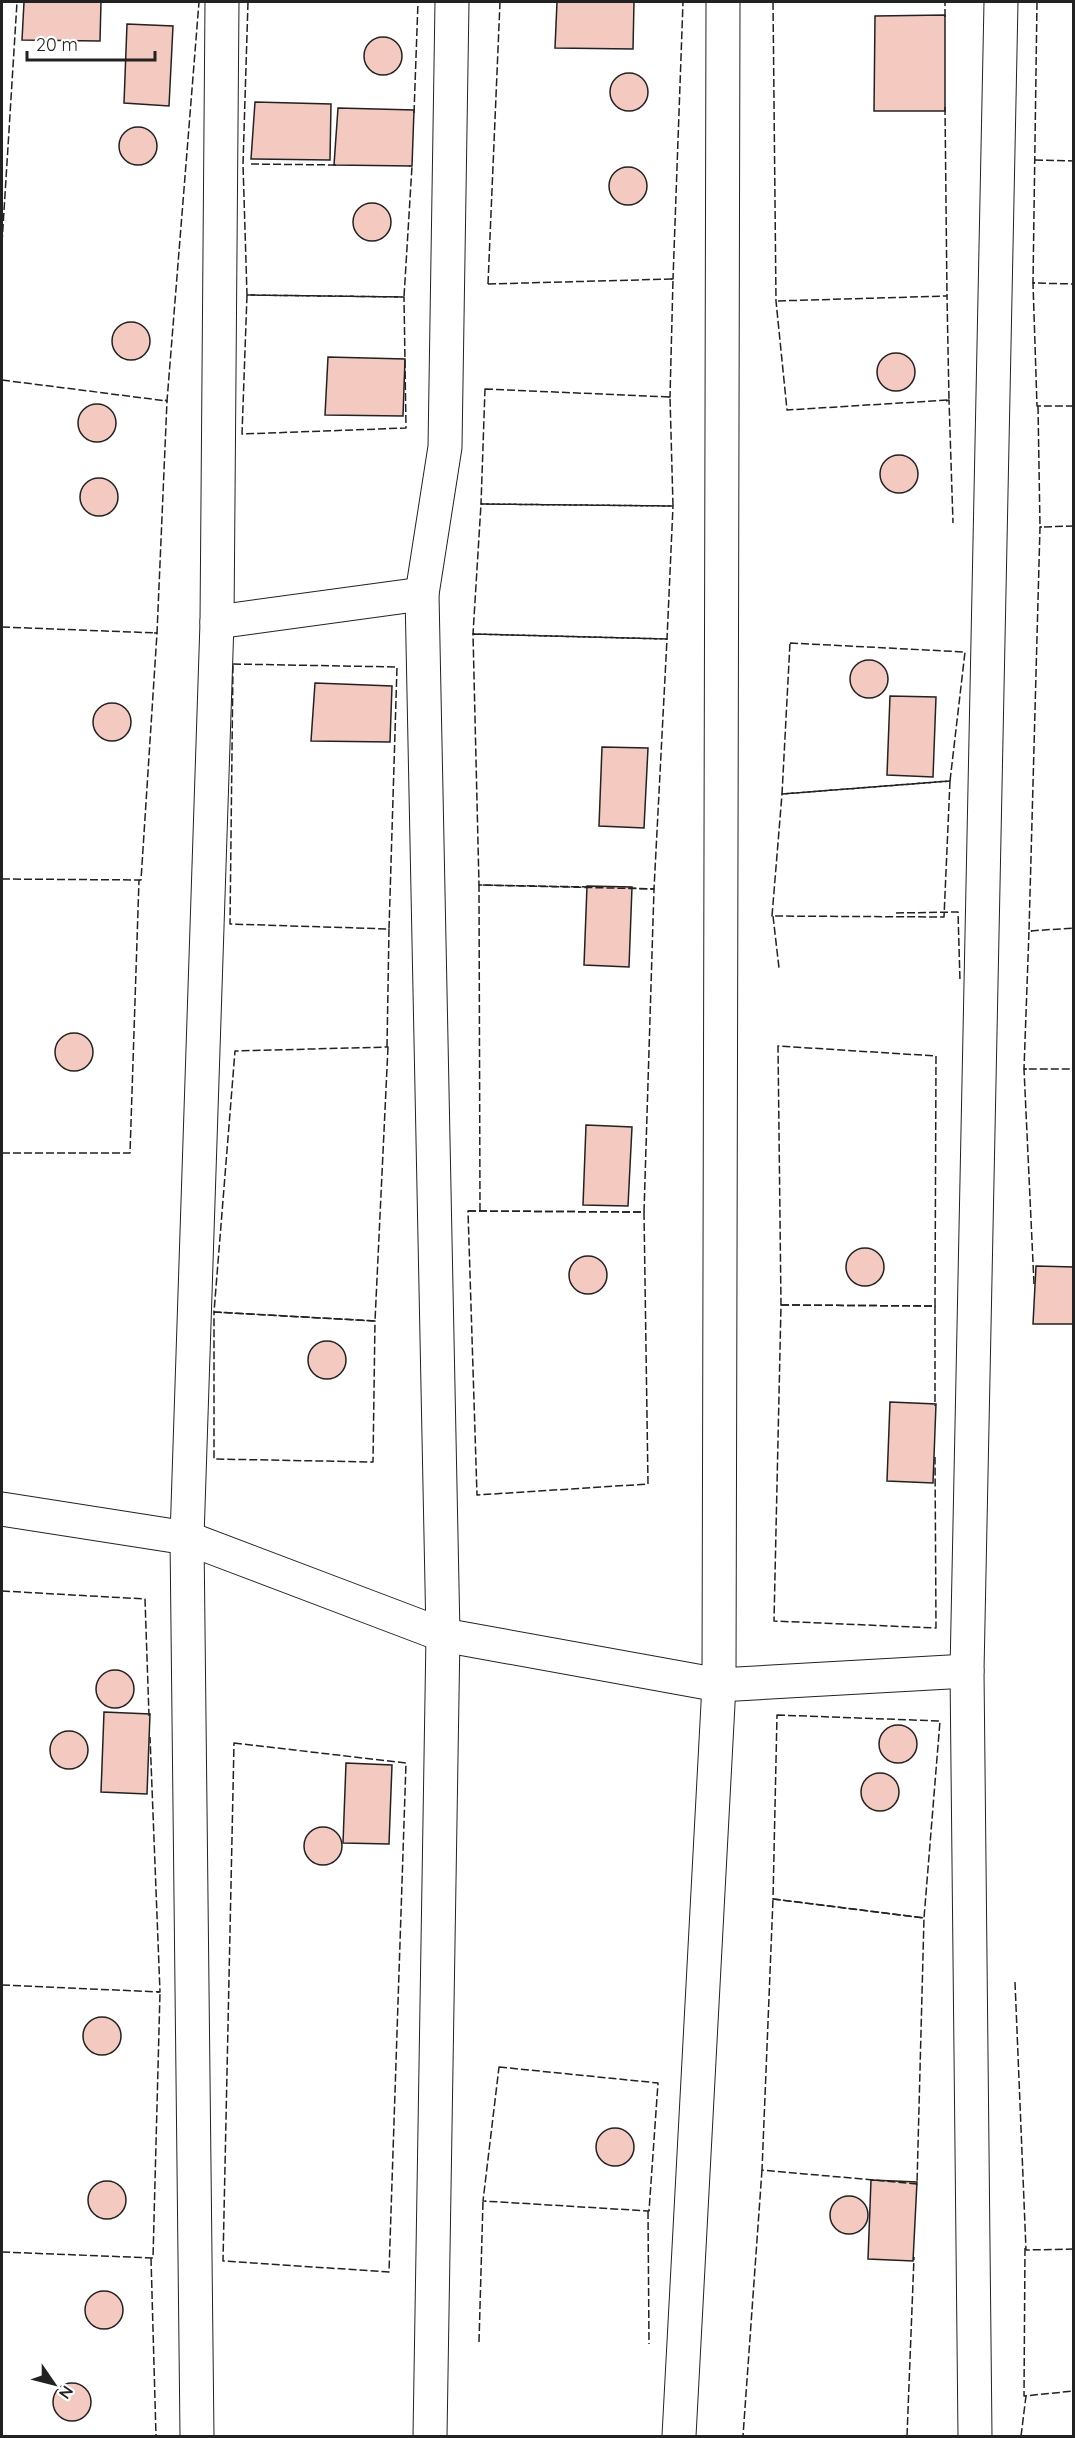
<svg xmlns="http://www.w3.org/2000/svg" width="1075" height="2438" font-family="Quicksand,sans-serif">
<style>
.building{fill:#f3c9c0;stroke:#222;stroke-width:1.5}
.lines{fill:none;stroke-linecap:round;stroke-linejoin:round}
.street-casing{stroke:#222;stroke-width:35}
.street{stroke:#fff;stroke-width:33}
.fence{stroke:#222;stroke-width:1.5;stroke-dasharray:8 3;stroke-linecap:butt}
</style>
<rect width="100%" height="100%" fill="#fff"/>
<g class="building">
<path d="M 24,2 L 101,2 L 100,41 L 22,40 Z"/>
<path d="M 557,2 L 634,2 L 633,49 L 555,48 Z"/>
<path d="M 945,15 L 945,111 L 874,111 L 875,16 Z"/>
<path d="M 127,24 L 173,26 L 169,106 L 124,103 Z"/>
<circle cx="383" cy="56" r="19"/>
<circle cx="629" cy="92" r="19"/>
<path d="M 255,102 L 331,104 L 330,160 L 251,159 Z"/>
<path d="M 338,108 L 414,110 L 412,166 L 334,165 Z"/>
<circle cx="138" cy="146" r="19"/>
<circle cx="628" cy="186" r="19"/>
<circle cx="372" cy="222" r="19"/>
<circle cx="131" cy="341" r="19"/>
<circle cx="896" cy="372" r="19"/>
<path d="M 328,357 L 405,359 L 403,416 L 325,415 Z"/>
<circle cx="97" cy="423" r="19"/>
<circle cx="899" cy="474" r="19"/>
<circle cx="99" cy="497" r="19"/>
<circle cx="869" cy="679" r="19"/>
<path d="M 315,683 L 392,686 L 390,742 L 311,741 Z"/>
<path d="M 890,696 L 936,697 L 933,777 L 887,775 Z"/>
<circle cx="112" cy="722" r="19"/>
<path d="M 602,747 L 648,748 L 644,828 L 599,826 Z"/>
<path d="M 587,886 L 632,887 L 629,967 L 584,965 Z"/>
<circle cx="74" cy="1052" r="19"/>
<path d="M 586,1125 L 632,1127 L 628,1206 L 583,1205 Z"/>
<circle cx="865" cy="1267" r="19"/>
<circle cx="588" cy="1275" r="19"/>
<path d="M 1036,1266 L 1074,1267 L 1074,1324 L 1033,1324 Z"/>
<circle cx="327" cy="1360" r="19"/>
<path d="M 890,1402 L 936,1404 L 933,1483 L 887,1481 Z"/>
<circle cx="115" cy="1689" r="19"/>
<path d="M 104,1712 L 150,1714 L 147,1794 L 101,1792 Z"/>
<circle cx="898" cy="1744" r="19"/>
<circle cx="69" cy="1750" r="19"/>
<path d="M 346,1763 L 392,1765 L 389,1844 L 343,1843 Z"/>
<circle cx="880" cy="1792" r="19"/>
<circle cx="323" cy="1846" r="19"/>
<circle cx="102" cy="2036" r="19"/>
<circle cx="615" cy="2147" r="19"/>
<path d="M 871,2180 L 917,2182 L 913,2261 L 868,2259 Z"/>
<circle cx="107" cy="2200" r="19"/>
<circle cx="849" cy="2215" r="19"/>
<circle cx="104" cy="2310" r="19"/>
<circle cx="72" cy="2402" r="19"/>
</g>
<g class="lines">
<defs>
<g id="street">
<path d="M 217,622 L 422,594"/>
<path d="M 2,1509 L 187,1538 L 443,1635 L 719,1685 L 967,1671"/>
<path d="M 197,2436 L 187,1538 L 217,622 L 222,2"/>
<path d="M 430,2436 L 443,1635 L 422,594 L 445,447 L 452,2"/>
<path d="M 679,2436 L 719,1685 L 723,2"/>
<path d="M 975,2436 L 967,1671 L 1001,2"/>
</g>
</defs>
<use href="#street" class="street-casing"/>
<use href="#street" class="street"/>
<g class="fence">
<path d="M 248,2 L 243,164 L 247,295 L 404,297 L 412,166 L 409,166"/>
<path d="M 773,2 L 776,301 L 787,410 L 949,400 L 947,296 L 776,301"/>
<path d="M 1037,2 L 1033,283 L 1074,284"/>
<path d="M 945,17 L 945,2"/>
<path d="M 945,107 L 947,296"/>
<path d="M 414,113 L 418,2"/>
<path d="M 1035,160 L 1074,161"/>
<path d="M 251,164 L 337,165"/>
<path d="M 2,243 L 17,2"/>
<path d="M 671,279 L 673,279 L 683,2"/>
<path d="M 1035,283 L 1033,283 L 1037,406 L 1074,406"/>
<path d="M 488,284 L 673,279 L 670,397 L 668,397"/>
<path d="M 488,284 L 500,2"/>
<path d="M 247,295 L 404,297 L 406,428 L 242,434 Z"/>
<path d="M 2,380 L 167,401 L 199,2"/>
<path d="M 485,389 L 670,397 L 673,506 L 481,504 Z"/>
<path d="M 946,401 L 949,400 L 953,523"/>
<path d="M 1038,406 L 1040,527 L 1042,527"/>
<path d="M 481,504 L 673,506 L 667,639 L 473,634 Z"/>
<path d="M 1074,526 L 1040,527 L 1029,931 L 1074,928"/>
<path d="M 2,627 L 157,633 L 167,401 L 165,400"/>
<path d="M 473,634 L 667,639 L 654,889 L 479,885 Z"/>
<path d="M 790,643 L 965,652 L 950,781 L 782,794 Z"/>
<path d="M 233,664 L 397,667 L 389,929 L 230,924 Z"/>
<path d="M 950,781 L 944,917 L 772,916 L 782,794 Z"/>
<path d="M 2,879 L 141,880 L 157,633 L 154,633"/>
<path d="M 896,913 L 958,912 L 960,981"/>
<path d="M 773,916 L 779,968"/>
<path d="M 387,1047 L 389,929"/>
<path d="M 388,1047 L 375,1321 L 214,1312 L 235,1051 Z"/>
<path d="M 1027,1069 L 1024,1069 L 1029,931 L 1032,931"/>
<path d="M 2,1153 L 130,1153 L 139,880"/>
<path d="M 468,1211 L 644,1212 L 654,889 L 628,888"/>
<path d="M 468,1211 L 644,1212 L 648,1484 L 477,1495 Z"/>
<path d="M 480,1211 L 479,885 L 589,887"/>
<path d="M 1034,1284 L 1024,1069 L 1074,1069"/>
<path d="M 781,1305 L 935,1306 L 936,1056 L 778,1046 L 781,1305 L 774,1621 L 936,1628 L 935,1457"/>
<path d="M 781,1305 L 935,1306 L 935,1406"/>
<path d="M 214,1312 L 375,1321 L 373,1462 L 214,1459 Z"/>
<path d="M 2,1591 L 145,1599 L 149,1716"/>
<path d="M 777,1715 L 940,1721 L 924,1918 L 773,1899 Z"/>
<path d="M 234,1743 L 406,1763 L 389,2272 L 223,2261 Z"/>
<path d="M 773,1899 L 924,1918 L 917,2184 L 762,2170 Z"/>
<path d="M 1015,1982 L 1026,2250 L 1074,2249"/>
<path d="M 2,1985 L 160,1992 L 150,1737"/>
<path d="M 499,2067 L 658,2083 L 649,2211 L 483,2201 Z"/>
<path d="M 648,2211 L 649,2344"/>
<path d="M 1025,2248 L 1024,2396 L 1074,2391"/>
<path d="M 2,2252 L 153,2258 L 160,1992 L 157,1992"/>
<path d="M 151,2258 L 156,2436"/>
<path d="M 479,2342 L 483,2201 L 486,2201"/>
<path d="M 748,2436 L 743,2436 L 762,2170"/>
<path d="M 907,2436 L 914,2257"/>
<path d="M 1021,2436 L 1026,2396"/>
</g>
</g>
<rect width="1075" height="2438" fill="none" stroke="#222222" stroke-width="6"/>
<g transform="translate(54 2384) rotate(125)" stroke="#ffffff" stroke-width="4.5" paint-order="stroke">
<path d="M0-4.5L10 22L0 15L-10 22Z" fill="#222222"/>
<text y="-9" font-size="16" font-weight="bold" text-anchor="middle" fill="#222222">N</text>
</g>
<path d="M27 51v9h128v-9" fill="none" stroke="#222222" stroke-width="3"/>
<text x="36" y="51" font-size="18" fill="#222222" stroke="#ffffff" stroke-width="4.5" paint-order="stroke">20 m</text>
</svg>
